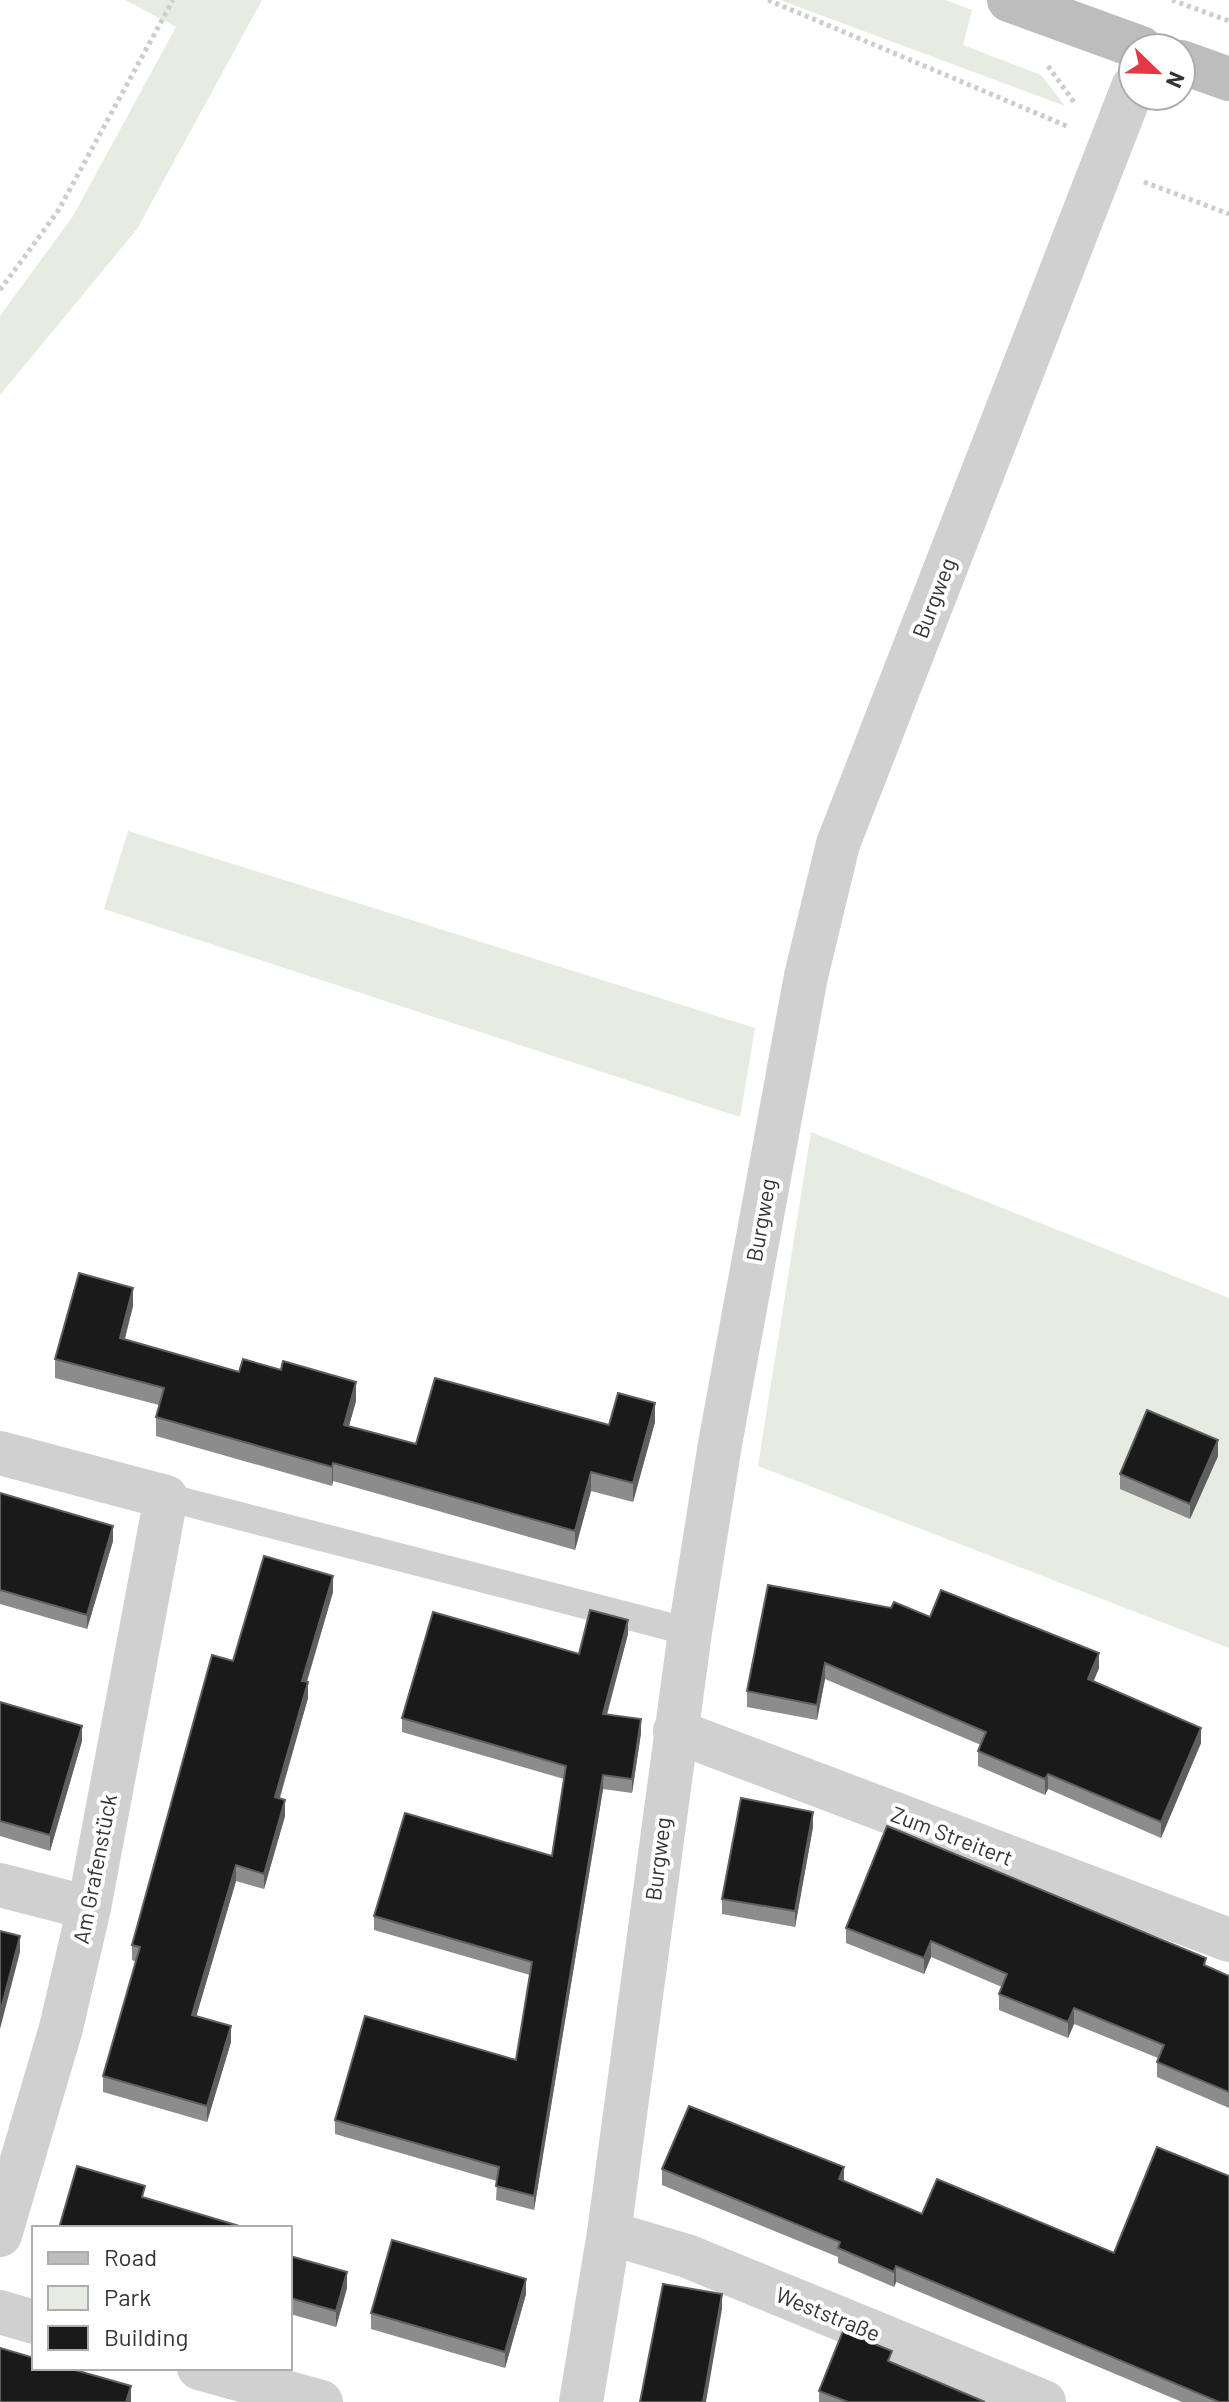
<svg xmlns="http://www.w3.org/2000/svg" width="1229" height="2402" font-family="Barlow,sans-serif">
<style>
.green{fill:#e6ecdf}
.lines{fill:none;stroke-linecap:round;stroke-linejoin:round}
.path{stroke:#cdcdcd;stroke-width:5;stroke-dasharray:4 4;stroke-linecap:butt}
.lane{stroke:#d0d0d0;stroke-width:28}
.street{stroke:#d0d0d0;stroke-width:44}
.secondary{stroke:#bdbdbd;stroke-width:44}
.wall{fill:#8c8c8c}
.shaded-wall{fill:#5f5f5f}
.building{fill:#1a1a1a;stroke:#5f5f5f;stroke-width:2}
.labels{text-anchor:middle;stroke-width:8;stroke-linejoin:round;paint-order:stroke}
.street-label{font-size:22px;fill:#333;stroke:#fff}
</style>
<rect width="100%" height="100%" fill="#fff"/>
<g class="green">
<path d="M 125,0 L 262,0 L 137,229 L 0,395 L 0,316 L 73,216 L 176,27 Z"/>
<path d="M 780,0 L 945,0 L 972,10 L 963,45 L 1041,75 L 1065,106 Z"/>
<path d="M 128,831 L 755,1028 L 740,1117 L 104,909 Z"/>
<path d="M 811,1132 L 1229,1298 L 1229,1648 L 758,1466 Z"/>
</g>
<g class="lines">
<g class="path">
<path d="M 768,0 L 1069,127"/>
<path d="M 1172,0 L 1229,21"/>
<path d="M 1048,66 L 1076,105"/>
<path d="M 1144,182 L 1229,214"/>
<path d="M 0,290 L 58,211 L 173,0"/>
</g>
<path class="lane" d="M 166,1497 L 690,1632"/>
<g class="street">
<path d="M 0,1453 L 166,1497 L 89,1908 L 61,2028 L 0,2235"/>
<path d="M 675,1731 L 1229,1940"/>
<path d="M 0,1885 L 89,1908"/>
<path d="M 609,2233 L 687,2256 L 1044,2402"/>
<path d="M 0,2312 L 34,2322"/>
<path d="M 199,2368 L 321,2402"/>
<path d="M 581,2402 L 609,2233 L 690,1632 L 720,1444 L 806,976 L 838,844 L 1133,87"/>
</g>
<g class="secondary">
<path d="M 1009,0 L 1141,48"/>
<path d="M 1181,62 L 1229,79"/>
</g>
</g>
<g class="wall">
<path d="M 133,1306 L 125,1339 L 239,1372 L 356,1401 L 349,1426 L 416,1444 L 609,1425 L 655,1422 L 633,1502 L 591,1491 L 575,1550 L 333,1481 L 332,1486 L 156,1436 L 156,1417 L 159,1405 L 55,1378 L 55,1359 Z"/>
<path d="M 1218,1456 L 1190,1519 L 1120,1489 L 1120,1474 Z"/>
<path d="M 0,1493 L 113,1541 L 87,1629 L 0,1604 Z"/>
<path d="M 333,1592 L 307,1682 L 308,1698 L 280,1798 L 285,1816 L 264,1889 L 236,1881 L 196,2016 L 231,2042 L 207,2122 L 103,2092 L 103,2076 L 136,1962 L 132,1960 L 132,1945 L 233,1661 Z"/>
<path d="M 930,1617 L 1099,1668 L 1093,1682 L 1201,1743 L 1161,1838 L 1048,1789 L 1045,1795 L 978,1766 L 978,1751 L 981,1745 L 825,1679 L 817,1720 L 747,1707 L 747,1691 Z"/>
<path d="M 628,1634 L 607,1715 L 641,1733 L 632,1793 L 603,1789 L 534,2210 L 496,2200 L 497,2181 L 335,2134 L 335,2120 L 516,2060 L 530,1975 L 374,1930 L 374,1916 L 552,1856 L 564,1779 L 402,1732 L 402,1718 L 579,1654 Z"/>
<path d="M 0,1702 L 82,1741 L 50,1851 L 0,1836 Z"/>
<path d="M 813,1827 L 795,1927 L 722,1914 L 722,1899 Z"/>
<path d="M 846,1928 L 1206,1966 L 1229,1976 L 1229,2108 L 1157,2077 L 1157,2062 L 1158,2058 L 1074,2024 L 1068,2038 L 999,2010 L 999,1994 L 1002,1987 L 931,1957 L 924,1974 L 846,1943 Z"/>
<path d="M 662,2169 L 844,2181 L 922,2214 L 1114,2253 L 1229,2402 L 1182,2402 L 896,2282 L 894,2287 L 838,2263 L 838,2257 L 662,2185 Z"/>
<path d="M 290,2256 L 347,2288 L 336,2327 L 290,2314 Z"/>
<path d="M 526,2294 L 505,2368 L 371,2329 L 371,2313 Z"/>
<path d="M 892,2363 L 985,2402 L 819,2402 L 819,2391 Z"/>
</g>
<g class="shaded-wall">
<path d="M 133,1288 L 133,1306 L 120,1356 L 120,1338 Z"/>
<path d="M 356,1382 L 356,1401 L 344,1443 L 344,1425 Z"/>
<path d="M 655,1403 L 655,1422 L 633,1502 L 633,1483 Z"/>
<path d="M 1218,1440 L 1218,1456 L 1190,1519 L 1190,1504 Z"/>
<path d="M 333,1463 L 333,1481 L 332,1486 L 332,1467 Z"/>
<path d="M 591,1472 L 591,1491 L 575,1550 L 575,1531 Z"/>
<path d="M 113,1526 L 113,1541 L 87,1629 L 87,1615 Z"/>
<path d="M 333,1576 L 333,1592 L 302,1697 L 302,1681 Z"/>
<path d="M 628,1620 L 628,1634 L 603,1728 L 603,1714 Z"/>
<path d="M 1099,1653 L 1099,1668 L 1088,1695 L 1088,1679 Z"/>
<path d="M 825,1663 L 825,1679 L 817,1720 L 817,1705 Z"/>
<path d="M 308,1682 L 308,1698 L 275,1813 L 275,1797 Z"/>
<path d="M 641,1719 L 641,1733 L 632,1793 L 632,1779 Z"/>
<path d="M 82,1726 L 82,1741 L 50,1851 L 50,1835 Z"/>
<path d="M 1201,1728 L 1201,1743 L 1161,1838 L 1161,1822 Z"/>
<path d="M 1048,1774 L 1048,1789 L 1045,1795 L 1045,1779 Z"/>
<path d="M 603,1775 L 603,1789 L 534,2210 L 534,2196 Z"/>
<path d="M 285,1800 L 285,1816 L 264,1889 L 264,1874 Z"/>
<path d="M 813,1812 L 813,1827 L 795,1927 L 795,1911 Z"/>
<path d="M 236,1865 L 236,1881 L 192,2031 L 192,2015 Z"/>
<path d="M 20,1936 L 20,1952 L 0,2029 L 0,2013 Z"/>
<path d="M 931,1941 L 931,1957 L 924,1974 L 924,1958 Z"/>
<path d="M 1074,2008 L 1074,2024 L 1068,2038 L 1068,2022 Z"/>
<path d="M 231,2026 L 231,2042 L 207,2122 L 207,2106 Z"/>
<path d="M 844,2167 L 844,2182 L 839,2179 Z"/>
<path d="M 896,2266 L 896,2282 L 894,2287 L 894,2272 Z"/>
<path d="M 347,2272 L 347,2288 L 336,2327 L 336,2311 Z"/>
<path d="M 526,2279 L 526,2294 L 505,2368 L 505,2352 Z"/>
<path d="M 722,2294 L 722,2309 L 706,2402 L 703,2402 Z"/>
<path d="M 131,2386 L 131,2402 L 126,2402 Z"/>
</g>
<g class="building">
<path d="M 79,1273 L 133,1288 L 120,1338 L 239,1372 L 243,1359 L 281,1370 L 283,1361 L 356,1382 L 344,1425 L 416,1444 L 435,1378 L 609,1425 L 618,1393 L 655,1403 L 633,1483 L 591,1472 L 575,1531 L 333,1463 L 332,1467 L 156,1417 L 164,1388 L 55,1359 Z"/>
<path d="M 1147,1410 L 1218,1440 L 1190,1504 L 1120,1474 Z"/>
<path d="M 0,1493 L 113,1526 L 87,1615 L 0,1590 Z"/>
<path d="M 264,1556 L 333,1576 L 302,1681 L 308,1682 L 275,1797 L 285,1800 L 264,1874 L 236,1865 L 192,2015 L 231,2026 L 207,2106 L 103,2076 L 140,1947 L 132,1945 L 212,1655 L 233,1661 Z"/>
<path d="M 768,1585 L 891,1608 L 894,1602 L 930,1617 L 941,1590 L 1099,1653 L 1088,1679 L 1201,1728 L 1161,1822 L 1048,1774 L 1045,1779 L 978,1751 L 986,1732 L 825,1663 L 817,1705 L 747,1691 Z"/>
<path d="M 590,1610 L 628,1620 L 603,1714 L 641,1719 L 632,1779 L 603,1775 L 534,2196 L 496,2186 L 499,2167 L 335,2120 L 365,2016 L 516,2060 L 532,1962 L 374,1916 L 405,1813 L 552,1856 L 566,1766 L 402,1718 L 433,1612 L 579,1654 Z"/>
<path d="M 0,1702 L 82,1726 L 50,1835 L 0,1821 Z"/>
<path d="M 741,1798 L 813,1812 L 795,1911 L 722,1899 Z"/>
<path d="M 887,1826 L 1206,1958 L 1204,1965 L 1229,1976 L 1229,2092 L 1157,2062 L 1164,2045 L 1074,2008 L 1068,2022 L 999,1994 L 1007,1974 L 931,1941 L 924,1958 L 846,1928 Z"/>
<path d="M 0,1931 L 20,1936 L 0,2013 Z"/>
<path d="M 689,2106 L 844,2167 L 839,2179 L 922,2214 L 937,2179 L 1114,2253 L 1157,2147 L 1229,2176 L 1229,2402 L 1219,2402 L 896,2266 L 894,2272 L 838,2248 L 840,2242 L 662,2169 Z"/>
<path d="M 77,2166 L 145,2186 L 142,2197 L 246,2228 L 59,2228 Z"/>
<path d="M 392,2240 L 526,2279 L 505,2352 L 371,2313 Z"/>
<path d="M 290,2256 L 347,2272 L 336,2311 L 290,2298 Z"/>
<path d="M 663,2284 L 722,2294 L 703,2402 L 640,2402 Z"/>
<path d="M 843,2331 L 892,2351 L 888,2361 L 985,2402 L 848,2402 L 819,2391 Z"/>
<path d="M 0,2348 L 34,2358 L 34,2368 L 68,2368 L 131,2386 L 126,2402 L 0,2402 Z"/>
</g>
<g class="labels">
<g class="street-label">
<text transform="translate(934 598) rotate(-69)" y="8">Burgweg</text>
<text transform="translate(761 1220) rotate(-80)" y="8">Burgweg</text>
<text transform="translate(952 1836) rotate(21)" y="8">Zum Streitert</text>
<text transform="translate(658 1859) rotate(-83)" y="8">Burgweg</text>
<text transform="translate(95 1869) rotate(-79)" y="8">Am Grafenstück</text>
<text transform="translate(828 2314) rotate(22)" y="8">Weststraße</text>
</g>
</g>
<rect x="32" y="2226" width="260" height="144" fill="#ffffff" stroke="#adadad" stroke-width="2"/>
<rect x="48" y="2252" width="40" height="12" fill="#bdbdbd" stroke="#adadad" stroke-width="2"/>
<text x="104" y="2266" font-size="24" fill="#333333">Road</text>
<rect x="48" y="2286" width="40" height="24" fill="#e6ecdf" stroke="#adadad" stroke-width="2"/>
<text x="104" y="2306" font-size="24" fill="#333333">Park</text>
<rect x="48" y="2326" width="40" height="24" fill="#1a1a1a" stroke="#adadad" stroke-width="2"/>
<text x="104" y="2346" font-size="24" fill="#333333">Building</text>
<g transform="translate(1157 72) rotate(113)"><circle r="38" fill="#ffffff" stroke="#adadad" stroke-width="2"/>
<path d="M0-6L14 30L0 20L-14 30Z" fill="#e63946"/>
<text y="-12" font-size="22" font-weight="bold" text-anchor="middle" fill="#333333">N</text>
</g>
</svg>
